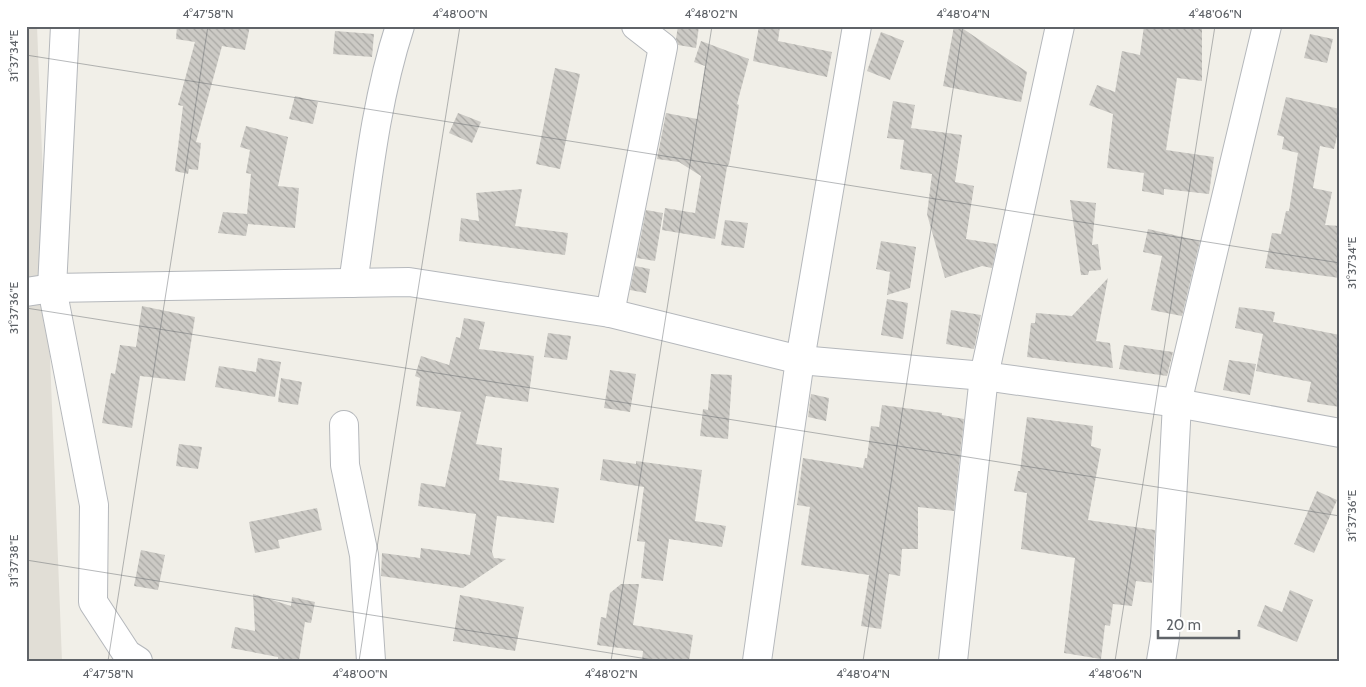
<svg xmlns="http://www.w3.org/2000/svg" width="1366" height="687" font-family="Cabin,sans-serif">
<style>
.education{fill:#e1ded6}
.building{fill:url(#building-back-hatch)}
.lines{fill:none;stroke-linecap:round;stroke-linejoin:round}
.minor-casing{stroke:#b5b8bc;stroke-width:30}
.minor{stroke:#fff;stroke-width:28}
.ticks{fill:none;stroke:#5f6368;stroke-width:1;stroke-opacity:0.45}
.neatline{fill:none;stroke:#5f6368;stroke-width:2}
.ticks-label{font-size:12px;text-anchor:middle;fill:#5f6368}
</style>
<defs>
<pattern id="building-back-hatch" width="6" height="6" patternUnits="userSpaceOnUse" patternTransform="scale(1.25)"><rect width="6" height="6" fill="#cccac5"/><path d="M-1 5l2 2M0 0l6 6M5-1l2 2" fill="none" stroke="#a9a8a4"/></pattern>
</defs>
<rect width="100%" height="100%" fill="#f1efe8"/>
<path class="education" d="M 26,26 L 37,26 L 62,661 L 26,661 Z"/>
<g class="building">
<path d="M 177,26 L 250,26 L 245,50 L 222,46 L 196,142 L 201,143 L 198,170 L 189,169 L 188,174 L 175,171 L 183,106 L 178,105 L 195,42 L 176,39 Z"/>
<path d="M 678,26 L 699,26 L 696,48 L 678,45 L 676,39 Z"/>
<path d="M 759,26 L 780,26 L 778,41 L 832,52 L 827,77 L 753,61 Z"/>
<path d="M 954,26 L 959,26 L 1027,72 L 1021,102 L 943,86 Z"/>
<path d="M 1144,26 L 1202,26 L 1202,81 L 1177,78 L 1166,150 L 1214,157 L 1209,194 L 1164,189 L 1164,195 L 1142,191 L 1144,173 L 1107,168 L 1113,114 L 1089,105 L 1097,85 L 1115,92 L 1122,51 L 1140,55 Z"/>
<path d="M 335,31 L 374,34 L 372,57 L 333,54 Z"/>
<path d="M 881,32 L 904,41 L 890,80 L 867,71 Z"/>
<path d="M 1310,34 L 1333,39 L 1327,63 L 1304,58 Z"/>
<path d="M 701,41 L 749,59 L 737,104 L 739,105 L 729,164 L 727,167 L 715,239 L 662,230 L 665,208 L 695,213 L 701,176 L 679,162 L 657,159 L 666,113 L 697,119 L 705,66 L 694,62 Z"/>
<path d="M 555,68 L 580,74 L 560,169 L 536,164 Z"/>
<path d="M 295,96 L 318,102 L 313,124 L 289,119 Z"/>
<path d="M 1286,97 L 1340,109 L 1340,124 L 1334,149 L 1320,146 L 1313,188 L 1332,192 L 1325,225 L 1340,226 L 1340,278 L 1265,268 L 1272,233 L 1281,234 L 1286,211 L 1289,211 L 1298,153 L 1282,149 L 1284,137 L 1277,135 Z"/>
<path d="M 893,101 L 915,105 L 911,128 L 962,135 L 955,182 L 974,186 L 966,239 L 997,244 L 992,268 L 982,266 L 945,278 L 927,214 L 932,174 L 900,169 L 904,140 L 887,138 Z"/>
<path d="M 458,113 L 481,122 L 472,143 L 449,133 Z"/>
<path d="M 246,126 L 288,137 L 278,186 L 299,188 L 295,228 L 248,224 L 246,236 L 218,233 L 223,212 L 247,214 L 251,174 L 246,173 L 250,150 L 240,147 Z"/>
<path d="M 522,189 L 515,226 L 568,233 L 565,255 L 459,241 L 461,218 L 479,221 L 476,193 Z"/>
<path d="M 1070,200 L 1096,203 L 1092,245 L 1098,244 L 1101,270 L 1089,271 L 1088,275 L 1081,275 Z"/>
<path d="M 646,210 L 663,213 L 655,261 L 637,258 Z"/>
<path d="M 725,220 L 748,223 L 744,248 L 721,245 Z"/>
<path d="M 1148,229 L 1200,241 L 1182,316 L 1151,310 L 1162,256 L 1143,252 Z"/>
<path d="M 881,241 L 916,247 L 910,288 L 887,295 L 890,272 L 876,269 Z"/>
<path d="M 635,266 L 650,269 L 646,293 L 630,290 Z"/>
<path d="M 1108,278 L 1096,341 L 1110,343 L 1113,368 L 1027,357 L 1031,323 L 1035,323 L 1036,313 L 1072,316 Z"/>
<path d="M 887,299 L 908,303 L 903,339 L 881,335 Z"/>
<path d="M 142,306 L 195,317 L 185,381 L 140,376 L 132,428 L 102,423 L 111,373 L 115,374 L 120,345 L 136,347 Z"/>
<path d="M 1239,307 L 1275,312 L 1273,322 L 1340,335 L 1340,407 L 1307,402 L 1311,382 L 1256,371 L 1263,334 L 1235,328 Z"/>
<path d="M 951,310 L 981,315 L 974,349 L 946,344 Z"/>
<path d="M 464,318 L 485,322 L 479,349 L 534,356 L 528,402 L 486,396 L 476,444 L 502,448 L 499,480 L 559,488 L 554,523 L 497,516 L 492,552 L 494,558 L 506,559 L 463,588 L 381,576 L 382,553 L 420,558 L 421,548 L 470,555 L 476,514 L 418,506 L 421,483 L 445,487 L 461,412 L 416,406 L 420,378 L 415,376 L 421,356 L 449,365 L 456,337 L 460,338 Z"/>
<path d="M 548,333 L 571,336 L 567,360 L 544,357 Z"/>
<path d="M 1124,345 L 1173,352 L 1167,376 L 1119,369 Z"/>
<path d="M 258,358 L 281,362 L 275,397 L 215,387 L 219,366 L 256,372 Z"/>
<path d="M 1229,360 L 1256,364 L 1250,395 L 1223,390 Z"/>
<path d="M 610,370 L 636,374 L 630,412 L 604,408 Z"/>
<path d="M 711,374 L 732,375 L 728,439 L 700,436 L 703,409 L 708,410 Z"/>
<path d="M 281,378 L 302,382 L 298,405 L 278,402 Z"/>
<path d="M 811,394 L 829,398 L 826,421 L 808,417 Z"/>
<path d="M 882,405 L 942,413 L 942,415 L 964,419 L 954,511 L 918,507 L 918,549 L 902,549 L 900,576 L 889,574 L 881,629 L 861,626 L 869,575 L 801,565 L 810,507 L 797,505 L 803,458 L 863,468 L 865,458 L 867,458 L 871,426 L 879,427 Z"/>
<path d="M 1027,417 L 1093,426 L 1091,446 L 1101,449 L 1088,520 L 1155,530 L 1152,583 L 1136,581 L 1132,606 L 1113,604 L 1110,626 L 1105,625 L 1101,659 L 1064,653 L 1075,558 L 1021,549 L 1027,493 L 1014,491 L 1018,471 L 1020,471 Z"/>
<path d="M 179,444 L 202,447 L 198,469 L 176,466 Z"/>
<path d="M 603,459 L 636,464 L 636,461 L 702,470 L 695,521 L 726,526 L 722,547 L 669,539 L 663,581 L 641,578 L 645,542 L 637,541 L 644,487 L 600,480 Z"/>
<path d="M 1317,491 L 1337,500 L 1314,553 L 1294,544 Z"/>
<path d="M 317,508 L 322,530 L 278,540 L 280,548 L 255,553 L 249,522 Z"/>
<path d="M 141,550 L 165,555 L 158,590 L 134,586 Z"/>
<path d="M 621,584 L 639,584 L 633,625 L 693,635 L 689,661 L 642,661 L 643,651 L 597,645 L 601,617 L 606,618 L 610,593 Z"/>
<path d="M 1290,590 L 1313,600 L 1297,642 L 1257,626 L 1265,605 L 1282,612 Z"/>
<path d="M 253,594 L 291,606 L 292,597 L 315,602 L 311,623 L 305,622 L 299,661 L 278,661 L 278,657 L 231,648 L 235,627 L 255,631 Z"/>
<path d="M 460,595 L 524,607 L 515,651 L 453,641 Z"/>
</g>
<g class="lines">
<defs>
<g id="minor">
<path d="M 65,26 L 52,288 L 94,505 L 93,602 L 127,654 L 138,661"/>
<path d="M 353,283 C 366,198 373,109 400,26"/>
<path d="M 26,292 L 52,288 L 409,282 L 610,313 L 800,360 L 984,376 L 1177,403 L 1340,433"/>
<path d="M 610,313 L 663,47 L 636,26"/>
<path d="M 344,425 L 345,465 L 364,555 L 371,661"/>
<path d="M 757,661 L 800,360 L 857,26"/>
<path d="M 953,661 L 984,376 L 1060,26"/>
<path d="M 1161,661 L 1165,637 L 1177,403 L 1267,26"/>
</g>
</defs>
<use href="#minor" class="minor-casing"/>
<use href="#minor" class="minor"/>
</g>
<path class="ticks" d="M 26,55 L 1340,263M 26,308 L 1340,516M 26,560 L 660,661M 108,661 L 208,26M 359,661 L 460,26M 611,661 L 712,26M 863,661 L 963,26M 1115,661 L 1215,26"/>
<rect width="1366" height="687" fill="none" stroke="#ffffff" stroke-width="55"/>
<path d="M1158 630v8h81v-8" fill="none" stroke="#5f6368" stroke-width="2.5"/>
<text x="1166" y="630" font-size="15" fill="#5f6368" stroke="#ffffff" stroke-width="4" paint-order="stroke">20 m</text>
<rect x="28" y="28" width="1310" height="632" class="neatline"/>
<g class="ticks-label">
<text x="208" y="18">4°47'58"N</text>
<text x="460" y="18">4°48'00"N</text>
<text x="711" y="18">4°48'02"N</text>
<text x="963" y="18">4°48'04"N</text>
<text x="1215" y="18">4°48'06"N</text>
<text transform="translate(14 56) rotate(-90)" y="4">31°37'34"E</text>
<text transform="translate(1352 263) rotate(-90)" y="4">31°37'34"E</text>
<text transform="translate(14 308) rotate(-90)" y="4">31°37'36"E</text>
<text transform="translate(1352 516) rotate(-90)" y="4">31°37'36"E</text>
<text transform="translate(14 561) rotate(-90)" y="4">31°37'38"E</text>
<text x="108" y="678">4°47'58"N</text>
<text x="360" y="678">4°48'00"N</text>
<text x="611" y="678">4°48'02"N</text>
<text x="863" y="678">4°48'04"N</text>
<text x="1115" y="678">4°48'06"N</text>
</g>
</svg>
